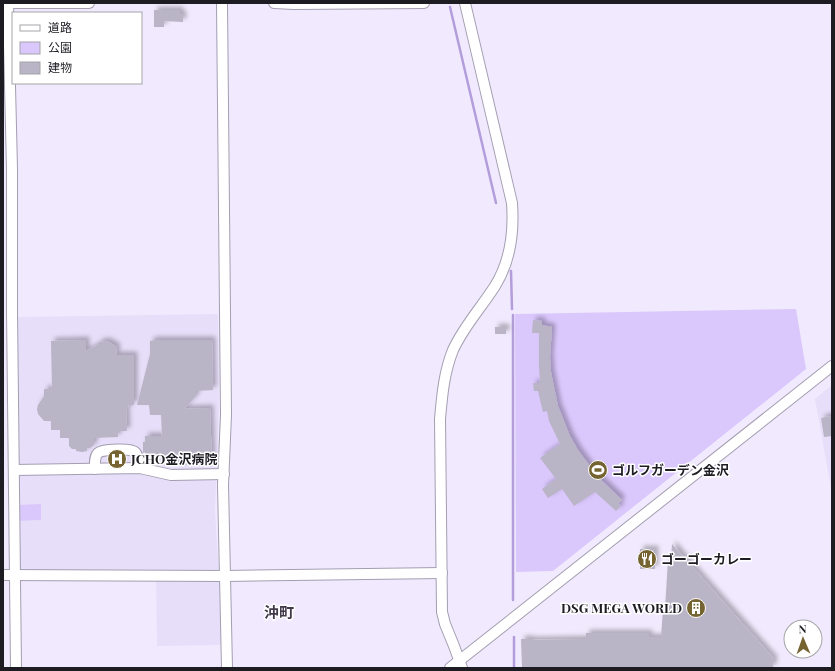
<svg xmlns="http://www.w3.org/2000/svg" width="835" height="671" font-family="'Playfair Display','Noto Sans JP',serif">
<style>
.built{fill:#e7def9}
.green{fill:#dac7fc}
.lines{fill:none;stroke-linecap:round;stroke-linejoin:round}
.stream{stroke:#b39dda;stroke-width:2.5}
.building{fill:#bab4c7;filter:url(#shadow)}
.minor-casing{stroke:#a49eb1;stroke-width:12}
.minor{stroke:#fff;stroke-width:10}
.labels{text-anchor:middle;stroke-width:3;stroke-linejoin:round;paint-order:stroke}
.poi-label{font-size:13px;font-weight:bold;fill:#1e1c23;stroke:#fff;text-anchor:start}
.quarter-label{font-size:15px;font-weight:bold;fill:#403a4a;stroke:#fff}
</style>
<defs>
<filter id="shadow"><feDropShadow dx="3.5" dy="-3.5" stdDeviation="2" flood-color="#0004"/></filter>
</defs>
<rect width="100%" height="100%" fill="#f1eafe"/>
<g class="built">
<path d="M 218,314 L 219,413 L 215,510 L 219,577 L 221,645 L 157,646 L 156,573 L 23,573 L 18,570 L 18,521 L 41,520 L 18,505 L 16,317 Z"/>
<path d="M 832,385 L 832,494 L 815,399 Z"/>
</g>
<g class="green">
<path d="M 796,309 L 806,369 L 553,571 L 516,572 L 515,314 Z"/>
<path d="M 41,504 L 41,520 L 18,521 L 18,505 Z"/>
</g>
<g class="lines">
<g class="stream">
<path d="M 450,7 L 496,203"/>
<path d="M 511,271 L 512,309"/>
<path d="M 513,315 L 513,600"/>
<path d="M 514,637 L 514,668"/>
</g>
</g>
<g class="building">
<path d="M 154,10 L 180,10 L 180,14 L 183,14 L 183,22 L 164,21 L 164,27 L 154,27 Z"/>
<path d="M 533,320 L 542,321 L 542,325 L 552,327 L 550,357 L 551,372 L 558,406 L 570,436 L 578,450 L 598,477 L 622,500 L 618,504 L 621,506 L 616,511 L 595,492 L 574,506 L 562,489 L 548,498 L 542,489 L 556,479 L 540,458 L 560,444 L 549,421 L 547,411 L 543,412 L 538,391 L 534,391 L 533,383 L 540,383 L 539,365 L 539,333 L 532,333 Z"/>
<rect x="495" y="327" width="11" height="7"/>
<path d="M 86,340 L 86,351 L 99,344 L 99,342 L 107,341 L 117,347 L 116,355 L 134,355 L 134,405 L 128,405 L 129,409 L 126,409 L 127,431 L 118,431 L 118,437 L 94,438 L 94,445 L 90,448 L 87,448 L 87,451 L 82,452 L 76,451 L 76,449 L 72,449 L 69,446 L 69,438 L 60,438 L 60,430 L 51,430 L 51,421 L 44,421 L 38,414 L 37,409 L 38,405 L 44,396 L 44,389 L 52,389 L 51,341 Z"/>
<path d="M 155,340 L 212,340 L 213,390 L 196,391 L 196,396 L 184,409 L 210,408 L 212,464 L 173,465 L 171,456 L 145,457 L 145,452 L 143,453 L 143,442 L 145,442 L 145,436 L 162,436 L 161,415 L 150,415 L 149,405 L 137,405 L 150,354 L 150,341 Z"/>
<path d="M 832,416 L 832,436 L 824,437 L 821,418 Z"/>
<path d="M 672,544 L 774,659 L 773,668 L 522,668 L 521,639 L 531,639 L 531,640 L 586,639 L 586,633 L 649,633 L 649,637 L 661,637 L 663,609 L 665,609 L 668,560 L 671,560 Z"/>
<rect x="640" y="549" width="15" height="20"/>
</g>
<g class="lines">
<defs>
<g id="minor">
<path d="M 3,3 L 89,3"/>
<path d="M 8,3 L 12,169 L 12,311 L 16,668"/>
<path d="M 222,3 L 226,415 L 223,485 L 227,668"/>
<path d="M 274,3 L 294,4 L 424,3"/>
<path d="M 95,469 C 95,464 94,457 98,453 C 102,449 131,448 135,452 C 139,456 138,463 138,468"/>
<path d="M 14,470 L 140,468 L 171,475 L 224,474"/>
<path d="M 3,575 L 226,576 L 442,573"/>
<path d="M 450,668 L 832,366"/>
<path d="M 462,668 L 454,646 L 445,624 L 442,612 L 440,419 C 442,396 444,372 453,350 C 464,326 481,308 495,286 C 510,262 514,231 512,203 L 465,3"/>
</g>
</defs>
<use href="#minor" class="minor-casing"/>
<use href="#minor" class="minor"/>
</g>
<defs>
<symbol id="hospital-disc" viewBox="-11 -11 22 22"><circle r="9.5" fill="#756432" stroke="#fff"/><path d="M-5-5h3v3.5h4V-5h3V5h-3V1.5h-4V5h-3Z" fill="#fff"/></symbol>
<symbol id="stadium-disc" viewBox="-11 -11 22 22"><circle r="9.5" fill="#756432" stroke="#fff"/><path d="M0-5a6.5 5 0 1 0 0 10a6.5 5 0 1 0 0-10ZM-3.5-1.8h7v3.6h-7Z" fill="#fff"/></symbol>
<symbol id="restaurant-disc" viewBox="-11 -11 22 22"><circle r="9.5" fill="#756432" stroke="#fff"/><path d="M-5-6h1v4h1v-4h1v4h1v-4h1v5L-1.5 .5V6h-2V.5L-5-1ZM5-6V6H3V1.5H1.5Q1.5-4 5-6Z" fill="#fff"/></symbol>
<symbol id="building-disc" viewBox="-11 -11 22 22"><circle r="9.5" fill="#756432" stroke="#fff"/><path d="M-4-6H4V6H1V3H-1V6H-4ZM-2.5-4.3h1.7v1.8h-1.7ZM.8-4.3h1.7v1.8H.8ZM-2.5-1h1.7V.8h-1.7ZM.8-1h1.7V.8H.8Z" fill="#fff"/></symbol>
</defs>
<g fill-rule="evenodd">
<use href="#hospital-disc" x="106" y="448" width="22" height="22"/>
<use href="#stadium-disc" x="587" y="459" width="22" height="22"/>
<use href="#restaurant-disc" x="636" y="548" width="22" height="22"/>
<use href="#building-disc" x="685" y="597" width="22" height="22"/>
</g>
<g class="labels">
<g class="poi-label">
<text x="131" y="464">JCHO金沢病院</text>
<text x="612" y="475">ゴルフガーデン金沢</text>
<text x="661" y="564">ゴーゴーカレー</text>
<text x="682" y="613" text-anchor="end">DSG MEGA WORLD</text>
</g>
<g class="quarter-label">
<text x="279" y="618">沖町</text>
</g>
</g>
<rect width="835" height="671" fill="none" stroke="#1e1c23" stroke-width="8"/>
<rect x="12" y="12" width="130" height="72" fill="#ffffff" stroke="#a5a4a7"/>
<rect x="20" y="25" width="20" height="6" fill="#ffffff" stroke="#a5a4a7"/>
<text x="48" y="32" font-size="12" fill="#1e1c23">道路</text>
<rect x="20" y="42" width="20" height="12" fill="#dac7fc" stroke="#a5a4a7"/>
<text x="48" y="52" font-size="12" fill="#1e1c23">公園</text>
<rect x="20" y="62" width="20" height="12" fill="#bab4c7" stroke="#a5a4a7"/>
<text x="48" y="72" font-size="12" fill="#1e1c23">建物</text>
<g transform="translate(803 639) rotate(358)"><circle r="19" fill="#ffffff" stroke="#a5a4a7"/>
<path d="M0-3L7 15L0 10L-7 15Z" fill="#756432"/>
<text y="-6" font-size="11" font-weight="bold" text-anchor="middle" fill="#1e1c23">N</text>
</g>
</svg>
